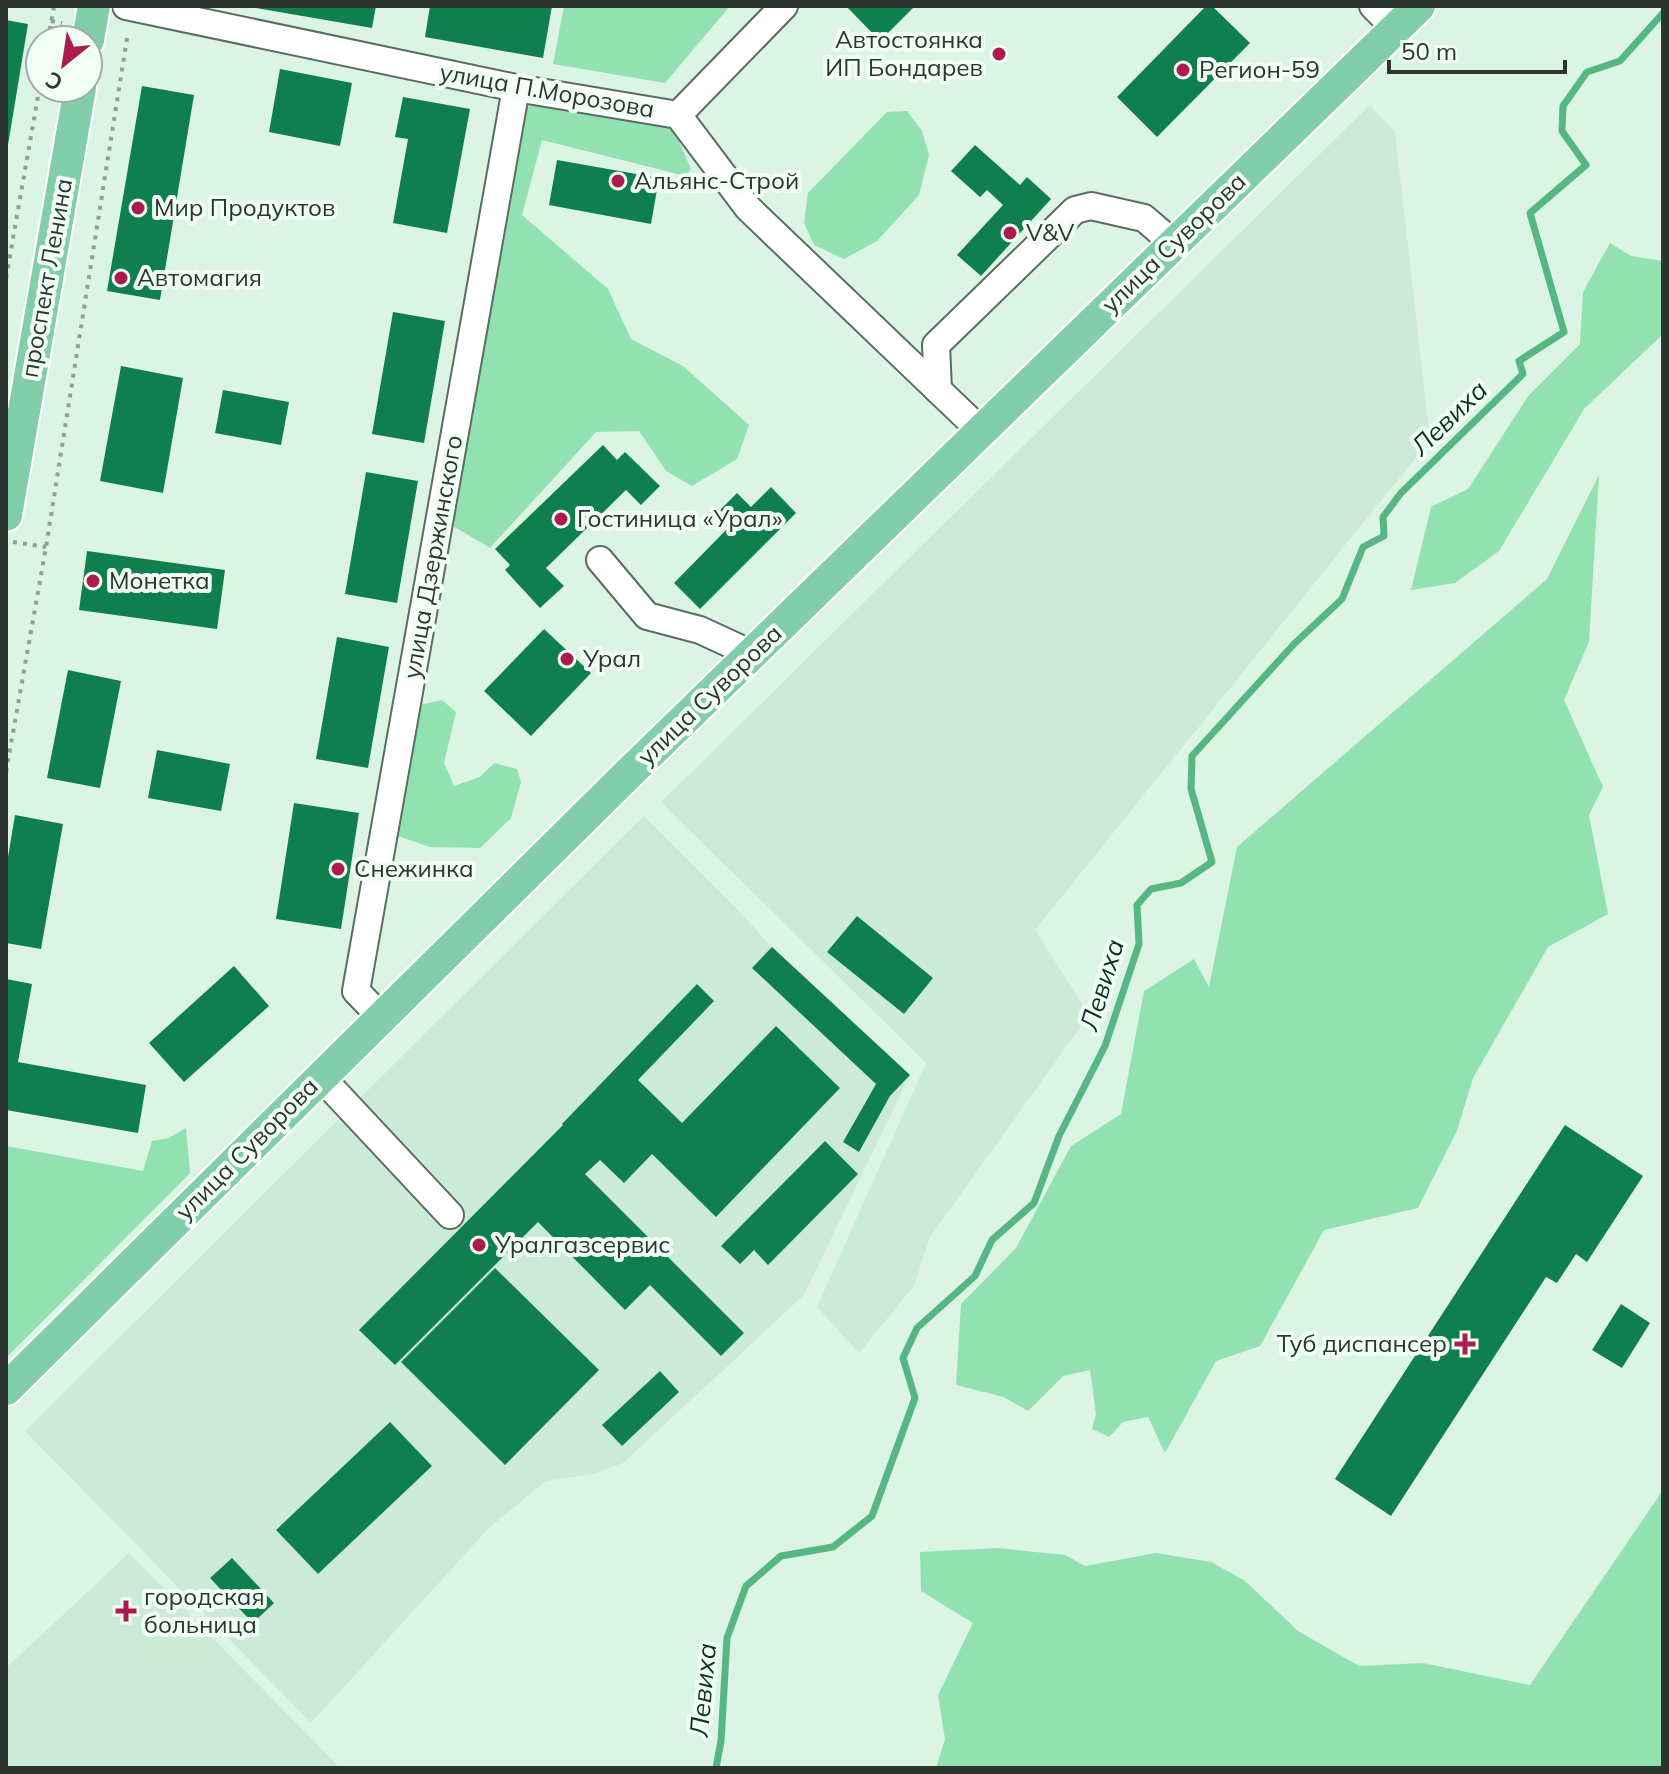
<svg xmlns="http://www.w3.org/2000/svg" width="1669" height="1774" font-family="Mulish,sans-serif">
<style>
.built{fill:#ccebd7}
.green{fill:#91e1b1}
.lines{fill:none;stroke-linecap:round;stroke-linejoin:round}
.stream{stroke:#57b782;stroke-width:7}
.building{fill:#107f4e}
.minor-casing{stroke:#596e61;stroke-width:30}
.major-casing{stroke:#fff;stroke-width:36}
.path{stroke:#8fa095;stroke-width:4;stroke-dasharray:4 6;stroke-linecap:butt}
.minor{stroke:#fff;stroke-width:26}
.major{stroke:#82cea9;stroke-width:32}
.poi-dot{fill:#ad1b4e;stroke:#f0fef5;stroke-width:3}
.labels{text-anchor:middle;stroke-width:8;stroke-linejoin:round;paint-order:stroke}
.poi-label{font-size:24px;fill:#2c352f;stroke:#f0fef5;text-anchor:start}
.street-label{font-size:24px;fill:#2c352f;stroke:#f0fef5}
.water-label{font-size:26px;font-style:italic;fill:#09331e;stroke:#f0fef5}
</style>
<rect width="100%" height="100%" fill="#dcf4e4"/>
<g class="built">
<path d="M 1370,105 L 1395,132 L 1430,440 L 1035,930 L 1089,1015 L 930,1237 L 914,1286 L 859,1353 L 817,1307 L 926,1063 L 661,802 Z"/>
<path d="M 644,816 L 740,912 L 772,947 L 910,1075 L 804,1295 L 623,1463 L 593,1474 L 546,1481 L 489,1528 L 311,1723 L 25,1431 Z"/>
<path d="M 129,1553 L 340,1768 L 6,1768 L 6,1668 Z"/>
</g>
<g class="green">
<path d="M 564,6 L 730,6 L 665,83 L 553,64 Z"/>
<path d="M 522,105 L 556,107 L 672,125 L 691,169 L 686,176 L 542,140 L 522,215 L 608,289 L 631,339 L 683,366 L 749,425 L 737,459 L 692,486 L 666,471 L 639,431 L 596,432 L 490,548 L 446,522 Z"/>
<path d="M 907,111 L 922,131 L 929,155 L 919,195 L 877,241 L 844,259 L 814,245 L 804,223 L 808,193 L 887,112 Z"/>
<path d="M 1610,243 L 1631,256 L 1663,261 L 1663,334 L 1584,409 L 1499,551 L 1455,583 L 1411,590 L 1431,507 L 1468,489 L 1529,395 L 1580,344 L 1583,292 Z"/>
<path d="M 1599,475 L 1589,642 L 1564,700 L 1603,787 L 1589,815 L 1608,914 L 1548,947 L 1473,1078 L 1457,1131 L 1418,1208 L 1324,1230 L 1260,1346 L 1216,1361 L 1165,1453 L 1148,1417 L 1123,1422 L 1109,1437 L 1092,1429 L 1096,1414 L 1090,1370 L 1063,1376 L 1028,1411 L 1004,1397 L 956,1385 L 961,1304 L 1016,1248 L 1071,1146 L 1121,1114 L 1144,991 L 1194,959 L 1209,987 L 1237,847 L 1547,579 Z"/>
<path d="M 442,700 L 456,712 L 444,763 L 454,786 L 480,777 L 494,763 L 517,769 L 521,782 L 511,818 L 480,848 L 430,847 L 392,834 L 419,705 Z"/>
<path d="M 186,1128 L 190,1173 L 6,1358 L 6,1146 L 143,1171 L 152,1141 L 169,1138 Z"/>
<path d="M 1663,1490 L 1663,1768 L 936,1768 L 945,1739 L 938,1695 L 973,1623 L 921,1591 L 920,1552 L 998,1548 L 1065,1555 L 1085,1566 L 1156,1553 L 1211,1562 L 1244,1580 L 1298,1631 L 1359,1666 L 1423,1663 L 1530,1685 Z"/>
</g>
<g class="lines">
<path class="stream" d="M 716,1768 L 721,1741 L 727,1638 L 746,1586 L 781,1556 L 833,1547 L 872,1516 L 915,1398 L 903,1358 L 917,1328 L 975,1276 L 992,1240 L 1034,1203 L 1059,1136 L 1105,1046 L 1139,944 L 1137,905 L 1151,889 L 1181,883 L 1212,862 L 1191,789 L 1192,756 L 1294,644 L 1342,599 L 1363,547 L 1384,536 L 1383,517 L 1401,493 L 1523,374 L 1519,361 L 1564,332 L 1530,213 L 1586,165 L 1562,131 L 1563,106 L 1587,72 L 1620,61 L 1663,13"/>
</g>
<g class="building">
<path d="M 256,6 L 376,6 L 372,28 L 256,8 Z"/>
<path d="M 430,6 L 552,6 L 543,58 L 425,37 Z"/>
<path d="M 846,6 L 915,6 L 880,41 Z"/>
<path d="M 1206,6 L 1212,6 L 1250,43 L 1157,137 L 1117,97 Z"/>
<path d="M 6,20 L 28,24 L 8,145 L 6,145 Z"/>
<path d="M 280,69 L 352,83 L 340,146 L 269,132 Z"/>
<path d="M 142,86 L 194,95 L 160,300 L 107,291 Z"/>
<path d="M 403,97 L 470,109 L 447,233 L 393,223 L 408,139 L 395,137 Z"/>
<path d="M 975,145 L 1020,185 L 1027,177 L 1051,199 L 981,276 L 957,255 L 1003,205 L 987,190 L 980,197 L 951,171 Z"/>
<path d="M 557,160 L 659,178 L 651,224 L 549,205 Z"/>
<path d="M 393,312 L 445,321 L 424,443 L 372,434 Z"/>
<path d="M 121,366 L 183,378 L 163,493 L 100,481 Z"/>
<path d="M 223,390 L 289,402 L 281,445 L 215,433 Z"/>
<path d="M 603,445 L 617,460 L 625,452 L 660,486 L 641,505 L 626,490 L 546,568 L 564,586 L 540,608 L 505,570 L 510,565 L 495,549 Z"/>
<path d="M 366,472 L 418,481 L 397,603 L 345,594 Z"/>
<path d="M 771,487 L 796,513 L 700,609 L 674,583 L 728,528 L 715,515 L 737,493 L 751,507 Z"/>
<path d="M 87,551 L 225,570 L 217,629 L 79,610 Z"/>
<path d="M 544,629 L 591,673 L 531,736 L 484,691 Z"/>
<path d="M 337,637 L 389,647 L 368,768 L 316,759 Z"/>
<path d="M 68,670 L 121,681 L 100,788 L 47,778 Z"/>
<path d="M 157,750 L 230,764 L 221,811 L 148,798 Z"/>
<path d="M 294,803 L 359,813 L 341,929 L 276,919 Z"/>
<path d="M 15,815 L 63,824 L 41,949 L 6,943 L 6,869 Z"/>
<path d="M 857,916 L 933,978 L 904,1014 L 827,952 Z"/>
<path d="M 772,947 L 910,1075 L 890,1096 L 859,1152 L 843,1142 L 876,1084 L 752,968 Z"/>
<path d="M 234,966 L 269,1006 L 184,1082 L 149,1043 Z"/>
<path d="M 6,979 L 32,984 L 18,1062 L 146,1085 L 138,1133 L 6,1110 Z"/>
<path d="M 697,984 L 714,1001 L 638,1080 L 682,1123 L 776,1026 L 840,1088 L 716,1217 L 652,1154 L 624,1183 L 600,1160 L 585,1174 L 744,1333 L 721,1356 L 650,1285 L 625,1310 L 538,1222 L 395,1365 L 359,1330 L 563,1125 L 562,1124 Z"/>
<path d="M 1565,1125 L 1643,1176 L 1587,1262 L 1576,1254 L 1557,1283 L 1546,1277 L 1391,1516 L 1335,1479 Z"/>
<path d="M 825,1141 L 858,1174 L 768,1265 L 754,1250 L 740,1264 L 721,1246 Z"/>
<path d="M 495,1268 L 599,1370 L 505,1465 L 401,1362 Z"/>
<path d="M 1621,1304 L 1650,1323 L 1622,1368 L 1592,1350 Z"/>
<path d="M 660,1371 L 679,1392 L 622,1446 L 602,1425 Z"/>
<path d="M 390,1422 L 432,1466 L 318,1574 L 276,1530 Z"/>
<path d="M 232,1558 L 274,1603 L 253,1623 L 210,1578 Z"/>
</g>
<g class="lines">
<defs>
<g id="minor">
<path d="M 126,6 L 516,88 L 678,115 L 748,208 L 982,432"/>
<path d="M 1373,6 L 1396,29"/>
<path d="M 678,115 L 784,6"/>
<path d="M 938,390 L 936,345 L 1075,210 L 1091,206 L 1144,218 L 1173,243"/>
<path d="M 600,560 L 647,616 L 700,630 L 752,654"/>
<path d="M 381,1017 L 356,991 L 516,88"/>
<path d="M 320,1076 L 450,1215"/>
</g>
<g id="major">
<path d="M 88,40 L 94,6"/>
<path d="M 6,515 L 80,88"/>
<path d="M 6,1389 L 627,775 L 1419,6"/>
</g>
</defs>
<use href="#minor" class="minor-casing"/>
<use href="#major" class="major-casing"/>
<g class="path">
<path d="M 51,21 L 62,23"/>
<path d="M 48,40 L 54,6"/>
<path d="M 6,278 L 40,85"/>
<path d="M 13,542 L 46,547"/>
<path d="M 6,772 L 46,547 L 128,32"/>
</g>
<use href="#minor" class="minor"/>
<use href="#major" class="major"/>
</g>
<g class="poi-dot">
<circle cx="999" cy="54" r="8"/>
<circle cx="1183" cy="70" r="8"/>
<circle cx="618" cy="181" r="8"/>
<circle cx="138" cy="208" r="8"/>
<circle cx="1010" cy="233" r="8"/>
<circle cx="121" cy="278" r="8"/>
<circle cx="561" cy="519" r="8"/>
<circle cx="93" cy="581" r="8"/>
<circle cx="567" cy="659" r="8"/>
<circle cx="338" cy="869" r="8"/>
<circle cx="479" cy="1245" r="8"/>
<path d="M1461 1332h8v8h8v8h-8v8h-8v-8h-8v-8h8z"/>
<path d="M122 1599h8v8h8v8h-8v8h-8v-8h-8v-8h8z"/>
</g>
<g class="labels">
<g class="poi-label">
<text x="983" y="48" text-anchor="end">Автостоянка<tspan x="983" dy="28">ИП Бондарев</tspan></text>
<text x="1199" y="78">Регион-59</text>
<text x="634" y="189">Альянс-Строй</text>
<text x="154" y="216">Мир Продуктов</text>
<text x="1026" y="241">V&amp;V</text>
<text x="137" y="286">Автомагия</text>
<text x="577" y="527">Гостиница «Урал»</text>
<text x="109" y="589">Монетка</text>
<text x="583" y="667">Урал</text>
<text x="354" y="877">Снежинка</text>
<text x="495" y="1253">Уралгазсервис</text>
<text x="1447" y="1352" text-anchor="end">Туб диспансер</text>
<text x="144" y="1605">городская<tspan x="144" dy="28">больница</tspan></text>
</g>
<g class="street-label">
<text transform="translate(547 91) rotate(10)" y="8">улица П.Морозова</text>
<text transform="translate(1174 243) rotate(-44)" y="8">улица Суворова</text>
<text transform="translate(47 278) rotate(-80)" y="8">проспект Ленина</text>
<text transform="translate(433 557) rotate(-80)" y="8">улица Дзержинского</text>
<text transform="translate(710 695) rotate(-44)" y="8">улица Суворова</text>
<text transform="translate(247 1149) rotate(-45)" y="8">улица Суворова</text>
</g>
<g class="water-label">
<text transform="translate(1449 418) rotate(-44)" y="9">Левиха</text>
<text transform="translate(1102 985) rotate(-73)" y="9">Левиха</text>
<text transform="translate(703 1690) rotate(-85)" y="9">Левиха</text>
</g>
</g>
<rect width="1669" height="1774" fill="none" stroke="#2c352f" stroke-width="16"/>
<g transform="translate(64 64) rotate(210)"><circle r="38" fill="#f0fef5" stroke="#a2aea6" stroke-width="2"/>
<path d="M0-6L14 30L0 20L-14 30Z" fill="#ad1b4e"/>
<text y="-12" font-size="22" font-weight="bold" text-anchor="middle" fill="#2c352f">С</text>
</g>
<path d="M1389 60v12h176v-12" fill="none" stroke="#2c352f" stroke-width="4"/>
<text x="1401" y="60" font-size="24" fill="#2c352f" stroke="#f0fef5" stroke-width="6" paint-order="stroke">50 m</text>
</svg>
